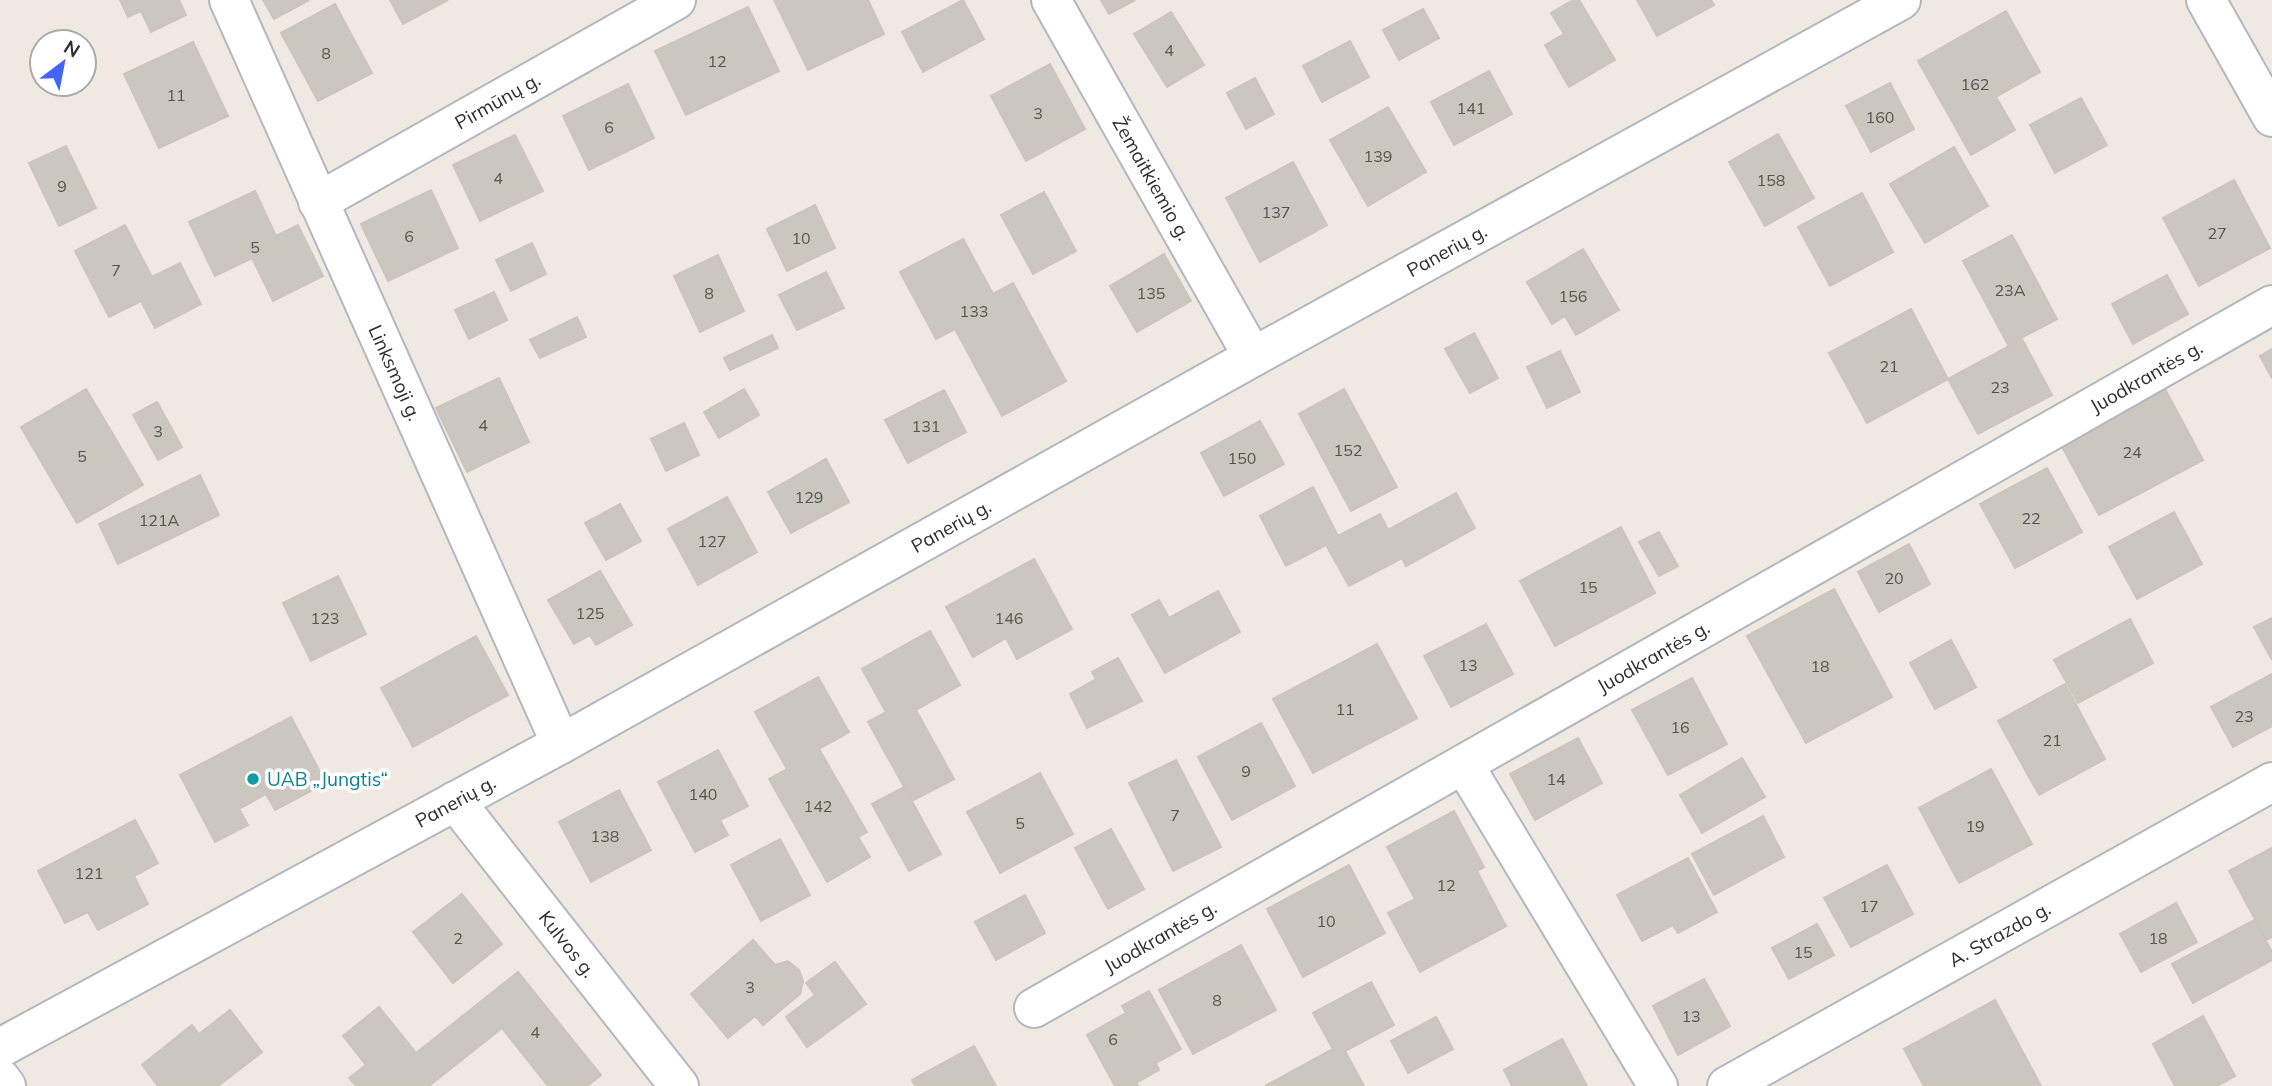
<svg xmlns="http://www.w3.org/2000/svg" width="2272" height="1086" font-family="Mulish,sans-serif">
<style>
.building{fill:#cbc7bf;stroke:#cbc5ba;stroke-width:2}
.lines{fill:none;stroke-linecap:round;stroke-linejoin:round}
.minor-casing{stroke:#b4b7c1;stroke-width:42}
.secondary-casing{stroke:#b4b7c1;stroke-width:42}
.minor{stroke:#fff;stroke-width:38}
.secondary{stroke:#fff;stroke-width:38}
.culture-dot{fill:#0f9aa8;stroke:#fff;stroke-width:2.5}
.labels{text-anchor:middle;stroke-width:7;stroke-linejoin:round;paint-order:stroke}
.number-label{font-size:16px;fill:#555452}
.street-label{font-size:19px;fill:#2e2e2e;stroke:#fff}
.culture-label{font-size:19px;fill:#0d838f;stroke:#fff;text-anchor:start}
</style>
<rect width="100%" height="100%" fill="#efe9e1"/>
<g class="building">
<path d="M 120,0 L 179,0 L 186,15 L 151,32 L 141,11 L 128,17 Z"/>
<path d="M 263,0 L 309,0 L 274,19 Z"/>
<path d="M 390,0 L 448,0 L 403,24 Z"/>
<path d="M 774,0 L 868,0 L 884,34 L 808,70 Z"/>
<path d="M 963,0 L 984,39 L 923,72 L 902,32 Z"/>
<path d="M 1101,0 L 1135,0 L 1109,14 Z"/>
<path d="M 1573,0 L 1579,0 L 1615,60 L 1569,87 L 1545,45 L 1564,34 L 1551,13 Z"/>
<path d="M 1637,0 L 1711,0 L 1714,5 L 1657,36 Z"/>
<path d="M 335,4 L 372,73 L 318,101 L 281,33 Z"/>
<path d="M 748,7 L 779,71 L 686,115 L 655,51 Z"/>
<path d="M 1423,9 L 1439,38 L 1399,60 L 1383,30 Z"/>
<path d="M 2006,11 L 2040,72 L 1996,97 L 2015,130 L 1971,155 L 1918,61 Z"/>
<path d="M 1171,12 L 1204,65 L 1167,87 L 1134,34 Z"/>
<path d="M 1350,41 L 1369,77 L 1322,102 L 1303,66 Z"/>
<path d="M 193,42 L 228,116 L 159,148 L 124,74 Z"/>
<path d="M 1050,64 L 1085,129 L 1026,161 L 991,96 Z"/>
<path d="M 1489,71 L 1512,114 L 1454,145 L 1431,102 Z"/>
<path d="M 1255,78 L 1274,114 L 1246,129 L 1227,93 Z"/>
<path d="M 1890,83 L 1914,129 L 1871,152 L 1846,106 Z"/>
<path d="M 628,84 L 654,138 L 589,170 L 563,116 Z"/>
<path d="M 2081,98 L 2107,145 L 2055,173 L 2030,125 Z"/>
<path d="M 1388,107 L 1426,172 L 1368,206 L 1330,140 Z"/>
<path d="M 1778,134 L 1814,198 L 1765,226 L 1729,162 Z"/>
<path d="M 515,135 L 543,191 L 480,221 L 453,165 Z"/>
<path d="M 66,146 L 96,208 L 59,226 L 29,163 Z"/>
<path d="M 1954,147 L 1988,206 L 1925,243 L 1890,184 Z"/>
<path d="M 1293,162 L 1327,225 L 1260,262 L 1226,198 Z"/>
<path d="M 2234,180 L 2270,248 L 2199,286 L 2163,218 Z"/>
<path d="M 431,190 L 458,248 L 388,281 L 361,224 Z"/>
<path d="M 255,191 L 276,236 L 298,225 L 323,276 L 273,301 L 252,258 L 215,276 L 189,222 Z"/>
<path d="M 1044,192 L 1076,251 L 1033,274 L 1001,215 Z"/>
<path d="M 1862,193 L 1893,252 L 1830,286 L 1798,227 Z"/>
<path d="M 815,205 L 835,248 L 787,271 L 767,229 Z"/>
<path d="M 125,225 L 152,277 L 180,263 L 201,304 L 155,328 L 141,301 L 109,317 L 75,251 Z"/>
<path d="M 2012,235 L 2057,319 L 2008,345 L 1963,261 Z"/>
<path d="M 963,239 L 993,294 L 1013,283 L 1066,381 L 1002,416 L 955,329 L 936,339 L 900,272 Z"/>
<path d="M 532,243 L 546,274 L 511,291 L 496,260 Z"/>
<path d="M 1583,249 L 1619,310 L 1576,335 L 1565,316 L 1552,324 L 1527,282 Z"/>
<path d="M 1164,254 L 1191,301 L 1137,332 L 1110,286 Z"/>
<path d="M 718,255 L 744,311 L 700,332 L 674,276 Z"/>
<path d="M 826,272 L 844,308 L 797,330 L 779,295 Z"/>
<path d="M 2167,275 L 2188,314 L 2133,344 L 2112,304 Z"/>
<path d="M 494,292 L 507,320 L 469,339 L 455,310 Z"/>
<path d="M 1911,309 L 1948,379 L 1867,423 L 1829,353 Z"/>
<path d="M 577,317 L 586,337 L 540,358 L 530,340 Z"/>
<path d="M 1474,333 L 1498,378 L 1470,393 L 1445,349 Z"/>
<path d="M 772,335 L 778,348 L 730,370 L 724,358 Z"/>
<path d="M 2022,339 L 2052,395 L 1978,434 L 1948,379 Z"/>
<path d="M 2272,349 L 2272,378 L 2260,356 Z"/>
<path d="M 1560,351 L 1580,392 L 1547,408 L 1527,367 Z"/>
<path d="M 499,378 L 529,442 L 467,472 L 436,408 Z"/>
<path d="M 86,389 L 143,485 L 77,523 L 21,427 Z"/>
<path d="M 744,389 L 759,415 L 719,438 L 704,412 Z"/>
<path d="M 1344,389 L 1397,487 L 1351,511 L 1299,414 Z"/>
<path d="M 2165,389 L 2203,460 L 2099,515 L 2061,445 Z"/>
<path d="M 944,390 L 966,432 L 908,463 L 885,420 Z"/>
<path d="M 157,402 L 182,447 L 158,460 L 133,415 Z"/>
<path d="M 1260,421 L 1284,464 L 1224,496 L 1201,453 Z"/>
<path d="M 684,423 L 699,455 L 666,471 L 651,439 Z"/>
<path d="M 826,459 L 849,502 L 791,533 L 768,492 Z"/>
<path d="M 2047,468 L 2082,532 L 2015,568 L 1980,504 Z"/>
<path d="M 200,475 L 219,515 L 118,564 L 99,524 Z"/>
<path d="M 1313,487 L 1338,536 L 1380,514 L 1388,530 L 1456,493 L 1475,528 L 1406,566 L 1402,558 L 1349,586 L 1326,545 L 1286,566 L 1260,516 Z"/>
<path d="M 727,497 L 757,552 L 698,585 L 668,529 Z"/>
<path d="M 620,504 L 641,541 L 606,560 L 585,523 Z"/>
<path d="M 2174,512 L 2202,564 L 2137,599 L 2109,547 Z"/>
<path d="M 1621,527 L 1655,593 L 1555,646 L 1520,581 Z"/>
<path d="M 1659,532 L 1678,566 L 1659,576 L 1639,542 Z"/>
<path d="M 1909,544 L 1930,584 L 1879,612 L 1858,572 Z"/>
<path d="M 1034,559 L 1072,629 L 1017,659 L 1006,638 L 973,657 L 946,607 Z"/>
<path d="M 600,571 L 632,625 L 596,645 L 590,635 L 574,644 L 548,600 Z"/>
<path d="M 338,576 L 366,634 L 311,661 L 283,603 Z"/>
<path d="M 1834,589 L 1892,697 L 1806,743 L 1747,636 Z"/>
<path d="M 1218,591 L 1240,632 L 1165,673 L 1132,615 L 1159,600 L 1169,618 Z"/>
<path d="M 2272,618 L 2272,660 L 2254,627 Z"/>
<path d="M 2130,619 L 2153,663 L 2078,703 L 2054,660 Z"/>
<path d="M 1486,624 L 1513,674 L 1451,707 L 1424,656 Z"/>
<path d="M 930,631 L 960,685 L 916,710 L 954,779 L 912,801 L 868,722 L 886,712 L 862,669 Z"/>
<path d="M 476,636 L 508,695 L 413,747 L 381,688 Z"/>
<path d="M 1951,640 L 1976,687 L 1935,709 L 1910,663 Z"/>
<path d="M 1377,644 L 1417,718 L 1313,773 L 1273,699 Z"/>
<path d="M 1118,658 L 1142,701 L 1087,728 L 1070,694 L 1096,679 L 1092,672 Z"/>
<path d="M 2272,674 L 2272,726 L 2233,747 L 2211,707 Z"/>
<path d="M 818,677 L 849,732 L 819,749 L 867,832 L 858,837 L 870,857 L 827,882 L 769,779 L 787,769 L 755,712 Z"/>
<path d="M 1692,678 L 1727,744 L 1668,775 L 1632,710 Z"/>
<path d="M 2065,684 L 2105,759 L 2039,795 L 1998,721 Z"/>
<path d="M 291,717 L 326,783 L 275,810 L 266,794 L 239,809 L 248,825 L 215,842 L 180,775 Z"/>
<path d="M 1261,723 L 1295,786 L 1232,820 L 1198,757 Z"/>
<path d="M 1578,738 L 1602,783 L 1535,820 L 1510,774 Z"/>
<path d="M 718,750 L 748,806 L 720,820 L 728,835 L 695,852 L 658,782 Z"/>
<path d="M 1742,758 L 1765,797 L 1702,833 L 1680,795 Z"/>
<path d="M 1176,760 L 1221,847 L 1173,871 L 1129,783 Z"/>
<path d="M 1991,769 L 2032,844 L 1959,883 L 1919,808 Z"/>
<path d="M 1040,773 L 1073,834 L 1000,873 L 967,812 Z"/>
<path d="M 904,787 L 941,854 L 909,871 L 872,804 Z"/>
<path d="M 619,790 L 651,850 L 591,882 L 559,822 Z"/>
<path d="M 1454,811 L 1484,867 L 1477,871 L 1506,926 L 1420,972 L 1388,913 L 1415,899 L 1387,847 Z"/>
<path d="M 1763,816 L 1784,857 L 1714,895 L 1692,854 Z"/>
<path d="M 135,820 L 158,863 L 134,876 L 148,904 L 98,930 L 88,912 L 65,923 L 38,871 Z"/>
<path d="M 1111,829 L 1144,889 L 1108,909 L 1075,848 Z"/>
<path d="M 780,839 L 810,895 L 761,921 L 731,865 Z"/>
<path d="M 2272,848 L 2272,937 L 2266,940 L 2229,871 Z"/>
<path d="M 1688,858 L 1717,912 L 1678,933 L 1673,925 L 1642,941 L 1617,895 Z"/>
<path d="M 1349,865 L 1385,933 L 1303,977 L 1267,909 Z"/>
<path d="M 1887,865 L 1913,914 L 1851,947 L 1824,898 Z"/>
<path d="M 462,894 L 502,944 L 453,983 L 413,932 Z"/>
<path d="M 1025,895 L 1045,933 L 996,960 L 975,922 Z"/>
<path d="M 2176,903 L 2197,942 L 2141,972 L 2120,934 Z"/>
<path d="M 2254,920 L 2272,952 L 2272,960 L 2193,1003 L 2172,964 Z"/>
<path d="M 1817,924 L 1834,955 L 1789,979 L 1772,948 Z"/>
<path d="M 753,940 L 775,965 L 788,961 L 799,970 L 803,981 L 800,994 L 763,1025 L 755,1016 L 728,1038 L 691,994 Z"/>
<path d="M 1241,945 L 1276,1010 L 1193,1054 L 1159,990 Z"/>
<path d="M 835,962 L 866,1004 L 807,1047 L 786,1017 L 815,995 L 806,983 Z"/>
<path d="M 518,972 L 601,1075 L 587,1086 L 548,1086 L 502,1028 L 429,1086 L 356,1086 L 349,1078 L 366,1065 L 343,1036 L 379,1007 L 416,1053 Z"/>
<path d="M 1704,979 L 1730,1026 L 1678,1055 L 1653,1006 Z"/>
<path d="M 1371,982 L 1394,1025 L 1345,1051 L 1364,1086 L 1265,1086 L 1333,1049 L 1313,1013 Z"/>
<path d="M 1149,991 L 1181,1049 L 1156,1063 L 1159,1070 L 1136,1083 L 1138,1086 L 1115,1086 L 1087,1035 L 1126,1013 L 1122,1006 Z"/>
<path d="M 1995,1000 L 2041,1086 L 1924,1086 L 1904,1049 Z"/>
<path d="M 230,1010 L 262,1052 L 218,1086 L 158,1086 L 142,1065 L 192,1025 L 199,1034 Z"/>
<path d="M 2203,1016 L 2235,1076 L 2217,1086 L 2175,1086 L 2153,1044 Z"/>
<path d="M 1436,1017 L 1453,1049 L 1408,1073 L 1391,1041 Z"/>
<path d="M 1562,1039 L 1587,1086 L 1512,1086 L 1504,1070 Z"/>
<path d="M 974,1046 L 996,1086 L 915,1086 L 912,1080 Z"/>
</g>
<g class="lines">
<defs>
<g id="minor">
<path id="s1" d="M 229,0 L 561,744"/>
<path id="s2" d="M 1051,0 L 1253,357"/>
<path d="M 2206,0 L 2272,117"/>
<path id="s3" d="M 318,202 L 676,0"/>
<path d="M 1464,765 L 1658,1086"/>
<path id="s4" d="M 455,801 L 679,1086"/>
<path id="s5" d="M 1034,1008 L 2272,305"/>
<path d="M 0,1078 L 6,1086"/>
<path id="s6" d="M 1727,1086 L 2272,782"/>
</g>
<g id="secondary">
<path id="s7" d="M 0,1048 L 561,744 L 1253,357 L 1901,0"/>
</g>
</defs>
<use href="#minor" class="minor-casing"/>
<use href="#secondary" class="secondary-casing"/>
<use href="#minor" class="minor"/>
<use href="#secondary" class="secondary"/>
</g>
<circle class="culture-dot" cx="253" cy="779" r="7"/>
<g class="labels">
<g class="number-label">
<text x="1169" y="56">4</text>
<text x="326" y="59">8</text>
<text x="717" y="67">12</text>
<text x="1975" y="90">162</text>
<text x="176" y="101">11</text>
<text x="1471" y="114">141</text>
<text x="1038" y="119">3</text>
<text x="1880" y="123">160</text>
<text x="609" y="133">6</text>
<text x="1378" y="162">139</text>
<text x="498" y="184">4</text>
<text x="1771" y="186">158</text>
<text x="62" y="192">9</text>
<text x="1276" y="218">137</text>
<text x="2217" y="239">27</text>
<text x="409" y="242">6</text>
<text x="801" y="244">10</text>
<text x="255" y="253">5</text>
<text x="116" y="276">7</text>
<text x="2010" y="296">23A</text>
<text x="709" y="299">8</text>
<text x="1151" y="299">135</text>
<text x="1573" y="302">156</text>
<text x="974" y="317">133</text>
<text x="1889" y="372">21</text>
<text x="2000" y="393">23</text>
<text x="483" y="431">4</text>
<text x="926" y="432">131</text>
<text x="158" y="437">3</text>
<text x="1348" y="456">152</text>
<text x="2132" y="458">24</text>
<text x="82" y="462">5</text>
<text x="1242" y="464">150</text>
<text x="809" y="503">129</text>
<text x="2031" y="524">22</text>
<text x="159" y="526">121A</text>
<text x="712" y="547">127</text>
<text x="1894" y="584">20</text>
<text x="1588" y="593">15</text>
<text x="590" y="619">125</text>
<text x="325" y="624">123</text>
<text x="1009" y="624">146</text>
<text x="1468" y="671">13</text>
<text x="1820" y="672">18</text>
<text x="1345" y="715">11</text>
<text x="2244" y="722">23</text>
<text x="1680" y="733">16</text>
<text x="2052" y="746">21</text>
<text x="1246" y="777">9</text>
<text x="1556" y="785">14</text>
<text x="703" y="800">140</text>
<text x="818" y="812">142</text>
<text x="1175" y="821">7</text>
<text x="1020" y="829">5</text>
<text x="1975" y="832">19</text>
<text x="605" y="842">138</text>
<text x="89" y="879">121</text>
<text x="1446" y="891">12</text>
<text x="1869" y="912">17</text>
<text x="1326" y="927">10</text>
<text x="458" y="944">2</text>
<text x="2158" y="944">18</text>
<text x="1803" y="958">15</text>
<text x="750" y="993">3</text>
<text x="1217" y="1006">8</text>
<text x="1691" y="1022">13</text>
<text x="535" y="1038">4</text>
<text x="1113" y="1045">6</text>
</g>
<g class="street-label">
<text dy="7" stroke="none"><textPath href="#s3" startOffset="206">Pirmūnų g.</textPath></text>
<text dy="7" stroke="none"><textPath href="#s2" startOffset="205">Žemaitkiemio g.</textPath></text>
<text dy="7" stroke="none"><textPath href="#s7" startOffset="1652">Panerių g.</textPath></text>
<text dy="7" stroke="none"><textPath href="#s1" startOffset="408">Linksmoji g.</textPath></text>
<text dy="7" stroke="none"><textPath href="#s5" startOffset="1279">Juodkrantės g.</textPath></text>
<text dy="7" stroke="none"><textPath href="#s7" startOffset="1085">Panerių g.</textPath></text>
<text dy="7" stroke="none"><textPath href="#s5" startOffset="712">Juodkrantės g.</textPath></text>
<text dy="7" stroke="none"><textPath href="#s7" startOffset="518">Panerių g.</textPath></text>
<text dy="7" stroke="none"><textPath href="#s6" startOffset="312">A. Strazdo g.</textPath></text>
<text dy="7" stroke="none"><textPath href="#s5" startOffset="145">Juodkrantės g.</textPath></text>
<text dy="7" stroke="none"><textPath href="#s4" startOffset="182">Kulvos g.</textPath></text>
</g>
<g class="culture-label">
<text x="267" y="786">UAB „Jungtis“</text>
</g>
</g>
<g transform="translate(63 63) rotate(32)"><circle r="33" fill="#ffffff" stroke="#ababab" stroke-width="2"/>
<path d="M0-5L12 26L0 18L-12 26Z" fill="#4264fb"/>
<text y="-10" font-size="19" font-weight="bold" text-anchor="middle" fill="#2e2e2e">N</text>
</g>
</svg>
